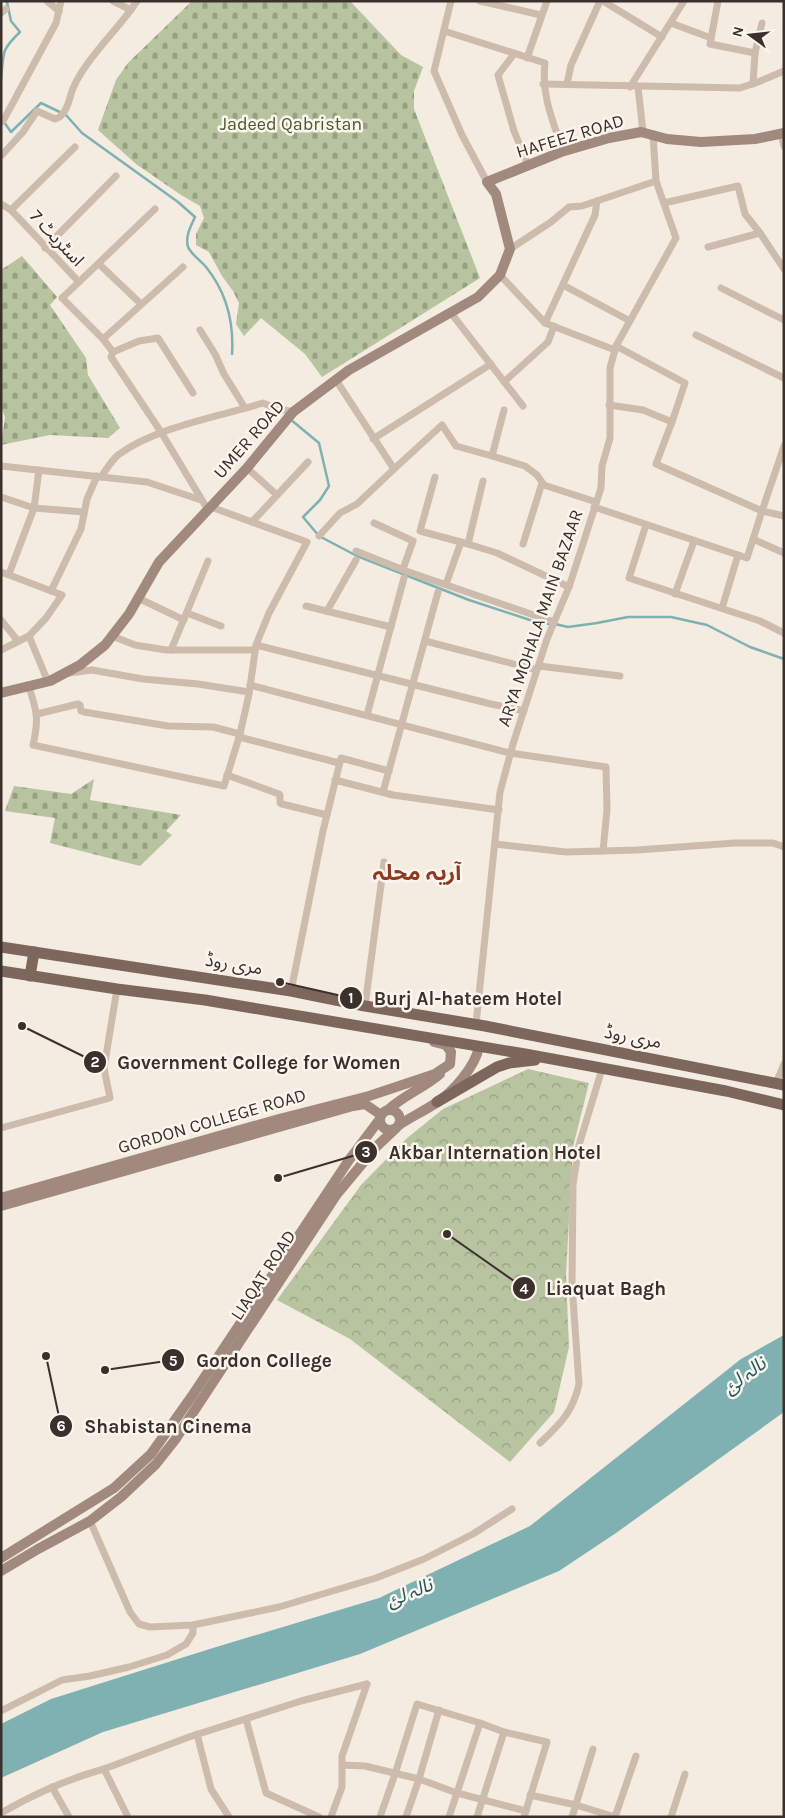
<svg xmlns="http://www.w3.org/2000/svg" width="785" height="1818" font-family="Karla,'Noto Sans Arabic',sans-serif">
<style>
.cemetery{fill:url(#cemetery-stones)}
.park{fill:url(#park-crowns)}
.water{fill:#7fb0b2}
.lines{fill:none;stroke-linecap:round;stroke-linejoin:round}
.stream{stroke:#7fb0b2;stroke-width:2.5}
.street{stroke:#cdbbac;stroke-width:7}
.secondary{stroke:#a18a7d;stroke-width:10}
.primary{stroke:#7d675c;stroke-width:11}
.labels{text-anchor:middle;stroke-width:5;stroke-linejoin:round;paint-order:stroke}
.park-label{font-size:18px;fill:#4a5a2e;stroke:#fbf5ee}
.street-label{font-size:18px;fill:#3b302b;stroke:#fbf5ee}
.water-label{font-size:19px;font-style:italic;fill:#1f5a5e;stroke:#fbf5ee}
.district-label{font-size:22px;font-weight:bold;fill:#8c3b22;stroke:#fbf5ee}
.leader{fill:none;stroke:#3b302b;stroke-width:2}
.callout-dot{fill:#3b302b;stroke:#fbf5ee;stroke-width:2}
.mark-label{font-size:15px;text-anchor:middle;font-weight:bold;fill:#fff}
.callout-label{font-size:19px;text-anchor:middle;font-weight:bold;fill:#3b302b;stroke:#fbf5ee;stroke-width:5;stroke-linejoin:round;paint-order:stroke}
</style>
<defs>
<pattern id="cemetery-stones" width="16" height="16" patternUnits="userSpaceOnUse" patternTransform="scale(1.25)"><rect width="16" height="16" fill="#b8c4a0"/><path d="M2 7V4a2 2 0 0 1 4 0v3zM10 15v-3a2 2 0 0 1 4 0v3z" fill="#97a083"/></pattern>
<pattern id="park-crowns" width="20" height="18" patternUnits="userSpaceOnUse" patternTransform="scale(1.25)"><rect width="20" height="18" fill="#b8c4a0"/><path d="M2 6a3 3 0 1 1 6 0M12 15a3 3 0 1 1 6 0" fill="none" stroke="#97a083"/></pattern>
</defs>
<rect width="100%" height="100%" fill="#f4ebe1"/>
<g class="cemetery">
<path d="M 192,1 L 350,1 L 401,55 L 423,67 L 414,91 L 414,109 L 480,278 L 322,377 L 305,354 L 261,318 L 244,336 L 236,324 L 239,303 L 233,291 L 222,276 L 209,252 L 196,245 L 196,234 L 204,218 L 200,206 L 181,195 L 136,164 L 98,130 L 116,80 L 128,63 Z"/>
<path d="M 22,256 L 57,297 L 50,305 L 86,358 L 88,375 L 120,428 L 108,438 L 50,435 L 1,445 L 5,417 L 1,407 L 1,270 Z"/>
<path d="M 94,779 L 90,800 L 181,815 L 166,831 L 172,835 L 140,866 L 50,843 L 55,818 L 5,811 L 14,786 L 71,794 Z"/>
</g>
<path class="park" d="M 528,1069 L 589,1083 L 573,1147 L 566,1275 L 569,1347 L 554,1412 L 510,1462 L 350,1339 L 277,1300 L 361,1185 L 406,1139 L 443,1109 Z"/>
<path class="water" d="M 784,1335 L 784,1412 L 616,1533 L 559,1571 L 360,1654 L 103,1732 L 1,1778 L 1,1724 L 51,1699 L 213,1648 L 379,1598 L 530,1526 L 741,1359 Z"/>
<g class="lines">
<g class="stream">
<path d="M 1,80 C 4,53 0,51 20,32 L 11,21 L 7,2 L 6,1"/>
<path d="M 4,122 L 11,132 L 41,103 L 66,115 L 82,133 L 178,202 L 195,217 C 191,226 185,236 188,247 C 191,254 201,261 206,267 C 227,293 234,322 232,354"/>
<path d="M 268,407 L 275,414 L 282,412"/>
<path d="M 290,419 L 319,443 L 329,486 L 320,500 L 303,517 L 319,536 L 357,556 L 469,600 L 533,621 L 549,624"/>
<path d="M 555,624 L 568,627 L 597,623 L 628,617 L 671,617 L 707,625 L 750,647 L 784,659"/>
</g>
<g class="street">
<path d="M 47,1 L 59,11"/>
<path d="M 113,1 L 131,10"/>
<path d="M 451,1 L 434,71 L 462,135 L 487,182"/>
<path d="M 480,1 L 541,15"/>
<path d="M 603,1 L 662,37"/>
<path d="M 718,1 L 710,44 L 755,53"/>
<path d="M 1,13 L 6,9"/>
<path d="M 671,23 L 711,38"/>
<path d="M 444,31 L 545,63 C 541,95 553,121 563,151"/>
<path d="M 514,54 L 498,75 L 514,131 L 528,165"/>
<path d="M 527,58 L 547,1"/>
<path d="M 543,84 L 740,88 L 758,82 L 784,71"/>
<path d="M 567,84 L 571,65 L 600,1"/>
<path d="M 753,84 L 755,53 L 762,23"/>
<path d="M 630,87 L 684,1"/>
<path d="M 638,87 L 643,132"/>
<path d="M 3,121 L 56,23 L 61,1"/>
<path d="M 781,134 L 784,146"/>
<path d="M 1,156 L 23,132 L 37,111 L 55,119 C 65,117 69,102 71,94 C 80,64 119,29 137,1"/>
<path d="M 664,203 L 738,186 L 745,214 L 760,233 L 784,269"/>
<path d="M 1,204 L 11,210 L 79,282 L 155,209"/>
<path d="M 11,210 L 75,147"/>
<path d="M 708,247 L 760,233"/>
<path d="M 45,248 L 116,176"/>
<path d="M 510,249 L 551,222 L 569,207 L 582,206 L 656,181 L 653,135"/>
<path d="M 99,264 L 141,304"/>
<path d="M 500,275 L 545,323 L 615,350"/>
<path d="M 79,282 L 62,298 L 103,339 L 113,352 L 111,357 L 161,432 L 208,510"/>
<path d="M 563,285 L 630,321"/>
<path d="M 721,288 L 784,320"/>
<path d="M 451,313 L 523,406"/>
<path d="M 545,323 L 595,215 L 597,201"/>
<path d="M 200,330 L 215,354 L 224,374 L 245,408"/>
<path d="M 696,335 L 784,378"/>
<path d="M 103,339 L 183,267"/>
<path d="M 616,346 L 685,383 L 672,422"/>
<path d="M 113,352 L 139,341 L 158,338 L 193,393"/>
<path d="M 504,382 L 548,342 L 554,326"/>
<path d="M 609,405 L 643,410 L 672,422 L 656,464 L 762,511 L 784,446"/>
<path d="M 504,410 L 492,456 L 525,466 L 537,475 L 544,485 L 596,502"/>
<path d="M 373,439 L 491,364"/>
<path d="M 1,466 L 147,482 L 201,500"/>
<path d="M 247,468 L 277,495"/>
<path d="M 394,469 L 442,425 L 456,446 L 492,456"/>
<path d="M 101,477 C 106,470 111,461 118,455 C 156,427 217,417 263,403 L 276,408 L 293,412"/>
<path d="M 435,477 L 420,531 L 468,544"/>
<path d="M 483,481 L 468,544 L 497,553 L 569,587"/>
<path d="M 1,497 L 34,508 L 84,512"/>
<path d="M 594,507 L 747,558 L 762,511 L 784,516"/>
<path d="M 252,522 L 308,462"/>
<path d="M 374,523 L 413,541 L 403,569"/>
<path d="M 646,525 L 629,578 L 760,621 L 784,633"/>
<path d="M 319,536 L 340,513 L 357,504 L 394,469 L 336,380"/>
<path d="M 753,539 L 784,553"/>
<path d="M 523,544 L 542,483"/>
<path d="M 356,551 L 406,571 L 554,622"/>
<path d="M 1,572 L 62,595 L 46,618 L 29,636 L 1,650"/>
<path d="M 9,574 L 34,508 L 39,470"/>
<path d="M 446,584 L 461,542"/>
<path d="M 51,591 L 81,529 L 87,499 L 97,476"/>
<path d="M 675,594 L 694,541"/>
<path d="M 138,598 L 184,620"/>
<path d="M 306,606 L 391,627"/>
<path d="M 722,608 L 738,555"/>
<path d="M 327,611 L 356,560"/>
<path d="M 187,613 L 221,626"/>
<path d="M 1,620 L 18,641"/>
<path d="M 29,636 L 48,682"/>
<path d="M 112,636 L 135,645 L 166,650 L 255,650"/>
<path d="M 425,641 L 537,670"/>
<path d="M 256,645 L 491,704 L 524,711"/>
<path d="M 171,650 L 208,561"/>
<path d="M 539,666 L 620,676"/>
<path d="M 69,673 L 92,670 L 143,679 L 198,684 L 249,692"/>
<path d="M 250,685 L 510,753 L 606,767 L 607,810 L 603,851"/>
<path d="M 29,687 C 37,711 39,720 33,745 L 224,786 L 240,734 L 249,694 L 256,645 L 269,613 L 307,542 L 211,507"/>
<path d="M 37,714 L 78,704 L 80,705 L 81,711 L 84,712 L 168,726 L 213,727 L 240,734"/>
<path d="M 367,715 L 404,578"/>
<path d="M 239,737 L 339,763 L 339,765"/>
<path d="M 227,775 L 279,794 L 280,795 L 280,803 L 282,804 L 327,815"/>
<path d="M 335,780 L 393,795 L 499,810"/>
<path d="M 383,792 L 438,592"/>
<path d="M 495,844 L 566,852 L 637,850 L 735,843 L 773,843 L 784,847"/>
<path d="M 291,991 L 323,831 L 341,758 L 389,771"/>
<path d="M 365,1006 L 384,862"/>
<path d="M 476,1024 L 500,792 L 513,744 L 547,639 L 569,587 L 601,488 L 602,466 L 610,438 L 610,368 L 616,346 L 676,238 L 656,181"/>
<path d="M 776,1083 L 784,1064"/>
<path d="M 1,1128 L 110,1098 L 104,1068 L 117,989"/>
<path d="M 540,1443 C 560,1424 573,1412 579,1384 L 572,1284 L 573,1185 L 579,1145 L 602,1069"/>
<path d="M 90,1521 L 130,1612 L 139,1624 L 150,1627 L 193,1625 L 279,1607 L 376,1578 L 424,1559 L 473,1534 L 512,1509"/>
<path d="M 1,1711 L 62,1680 L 90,1676 L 129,1667 L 167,1655 L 186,1644 L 193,1633 L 193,1625"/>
<path d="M 246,1719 L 266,1793 L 319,1817"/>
<path d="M 197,1734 L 211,1789 L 229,1817"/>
<path d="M 342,1765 L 365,1766 L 419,1779 L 457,1793 L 526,1811"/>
<path d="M 104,1769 L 189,1737 L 301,1701 L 367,1684"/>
<path d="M 52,1787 L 69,1817"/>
<path d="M 530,1795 L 576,1805 L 615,1817"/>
<path d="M 1,1813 C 34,1794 67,1779 104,1769 L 128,1817"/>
<path d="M 331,1817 L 342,1787 L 342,1756 L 367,1684"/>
<path d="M 380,1817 L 395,1774 L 417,1704 L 480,1723 L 504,1732 L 547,1742 L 524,1817"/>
<path d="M 406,1817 L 419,1779 L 439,1710"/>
<path d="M 449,1817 L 480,1723"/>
<path d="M 477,1817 L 504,1732"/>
<path d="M 572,1817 L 593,1749"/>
<path d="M 615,1817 L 636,1756"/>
<path d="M 671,1817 L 685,1774"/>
</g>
<g class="secondary">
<path d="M 1,693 L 50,681 L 80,665 L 105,645 L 129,614 L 159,562 L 247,468 L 293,412 L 349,370 L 478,297 L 500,275 L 510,249 L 496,194 L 487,182 L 561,152 L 609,138 L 641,132 L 667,139 L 701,142 L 755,139 L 784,133"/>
<circle cx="390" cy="1120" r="10"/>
<path d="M 388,1110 C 404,1095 424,1088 440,1074"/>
<path d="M 399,1125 C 411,1117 424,1111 436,1103 C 453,1092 475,1067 479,1047"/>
<path d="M 1,1198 L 279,1119 L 369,1096 L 435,1074 L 450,1064 L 451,1052 L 446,1045 L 434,1042"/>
<path d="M 1,1206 L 353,1106 L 365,1104 L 381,1115"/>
<path d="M 1,1558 L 114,1488 L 151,1454 L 192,1396 L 349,1160 L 380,1119"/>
<path d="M 1,1571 L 38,1549 L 90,1521 L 121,1497 L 156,1464 L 175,1440 L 337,1194 L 377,1146 L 395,1129"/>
</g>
<g class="primary">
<path d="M 1,947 L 291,991 L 365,1006 L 485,1026 L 784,1085"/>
<path d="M 1,971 L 117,989 L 205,1000 L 525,1054 L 726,1091 L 784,1105"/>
<path d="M 30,976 L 34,952"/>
<path d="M 437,1102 L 497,1067 L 509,1063 L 535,1060"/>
</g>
</g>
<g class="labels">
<g class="park-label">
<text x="291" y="130">Jadeed Qabristan</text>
</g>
<g class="street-label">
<text transform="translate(570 136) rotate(-17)" y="6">HAFEEZ ROAD</text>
<text transform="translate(57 238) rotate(47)" y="6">اسٹریٹ 7</text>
<text transform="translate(249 439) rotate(-49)" y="6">UMER ROAD</text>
<text transform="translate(540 618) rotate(-71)" y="6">ARYA MOHALA MAIN BAZAAR</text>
<text transform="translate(234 964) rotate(9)" y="6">مری روڈ</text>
<text transform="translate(633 1037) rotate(11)" y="6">مری روڈ</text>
<text transform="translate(212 1121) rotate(-16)" y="6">GORDON COLLEGE ROAD</text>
<text transform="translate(263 1275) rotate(-57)" y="6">LIAQAT ROAD</text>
</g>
<g class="water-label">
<text transform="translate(744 1375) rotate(-37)" y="7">نالہ لئ</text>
<text transform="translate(409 1592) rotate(-22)" y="7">نالہ لئ</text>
</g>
<g class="district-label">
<text x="417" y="880">آریہ محلہ</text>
</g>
</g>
<path class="leader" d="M280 982L351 998M22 1026L95 1062M278 1178L366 1152M447 1234L524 1288M105 1370L173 1360M46 1356L61 1426"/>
<g class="callout-dot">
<circle cx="280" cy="982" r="5"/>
<circle cx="22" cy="1026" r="5"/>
<circle cx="278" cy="1178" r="5"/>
<circle cx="447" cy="1234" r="5"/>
<circle cx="105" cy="1370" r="5"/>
<circle cx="46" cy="1356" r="5"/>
<circle cx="351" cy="998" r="12"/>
<circle cx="95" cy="1062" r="12"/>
<circle cx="366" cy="1152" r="12"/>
<circle cx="524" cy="1288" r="12"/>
<circle cx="173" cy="1360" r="12"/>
<circle cx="61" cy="1426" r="12"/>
</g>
<g class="mark-label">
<text x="351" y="1003">1</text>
<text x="95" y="1067">2</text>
<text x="366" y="1157">3</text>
<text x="524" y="1294">4</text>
<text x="173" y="1366">5</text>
<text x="61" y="1431">6</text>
</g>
<g class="callout-label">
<text x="468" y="1005">Burj Al-hateem Hotel</text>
<text x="259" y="1069">Government College for Women</text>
<text x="495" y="1159">Akbar Internation Hotel</text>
<text x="606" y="1295">Liaquat Bagh</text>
<text x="264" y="1367">Gordon College</text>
<text x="168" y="1433">Shabistan Cinema</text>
</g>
<rect width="785" height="1818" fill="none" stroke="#3b302b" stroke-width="5"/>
<g transform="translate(750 35) rotate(285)" stroke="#fbf5ee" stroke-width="4" paint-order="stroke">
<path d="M0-4L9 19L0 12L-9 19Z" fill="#3b302b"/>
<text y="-8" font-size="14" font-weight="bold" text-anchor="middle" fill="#3b302b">N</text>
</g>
</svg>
